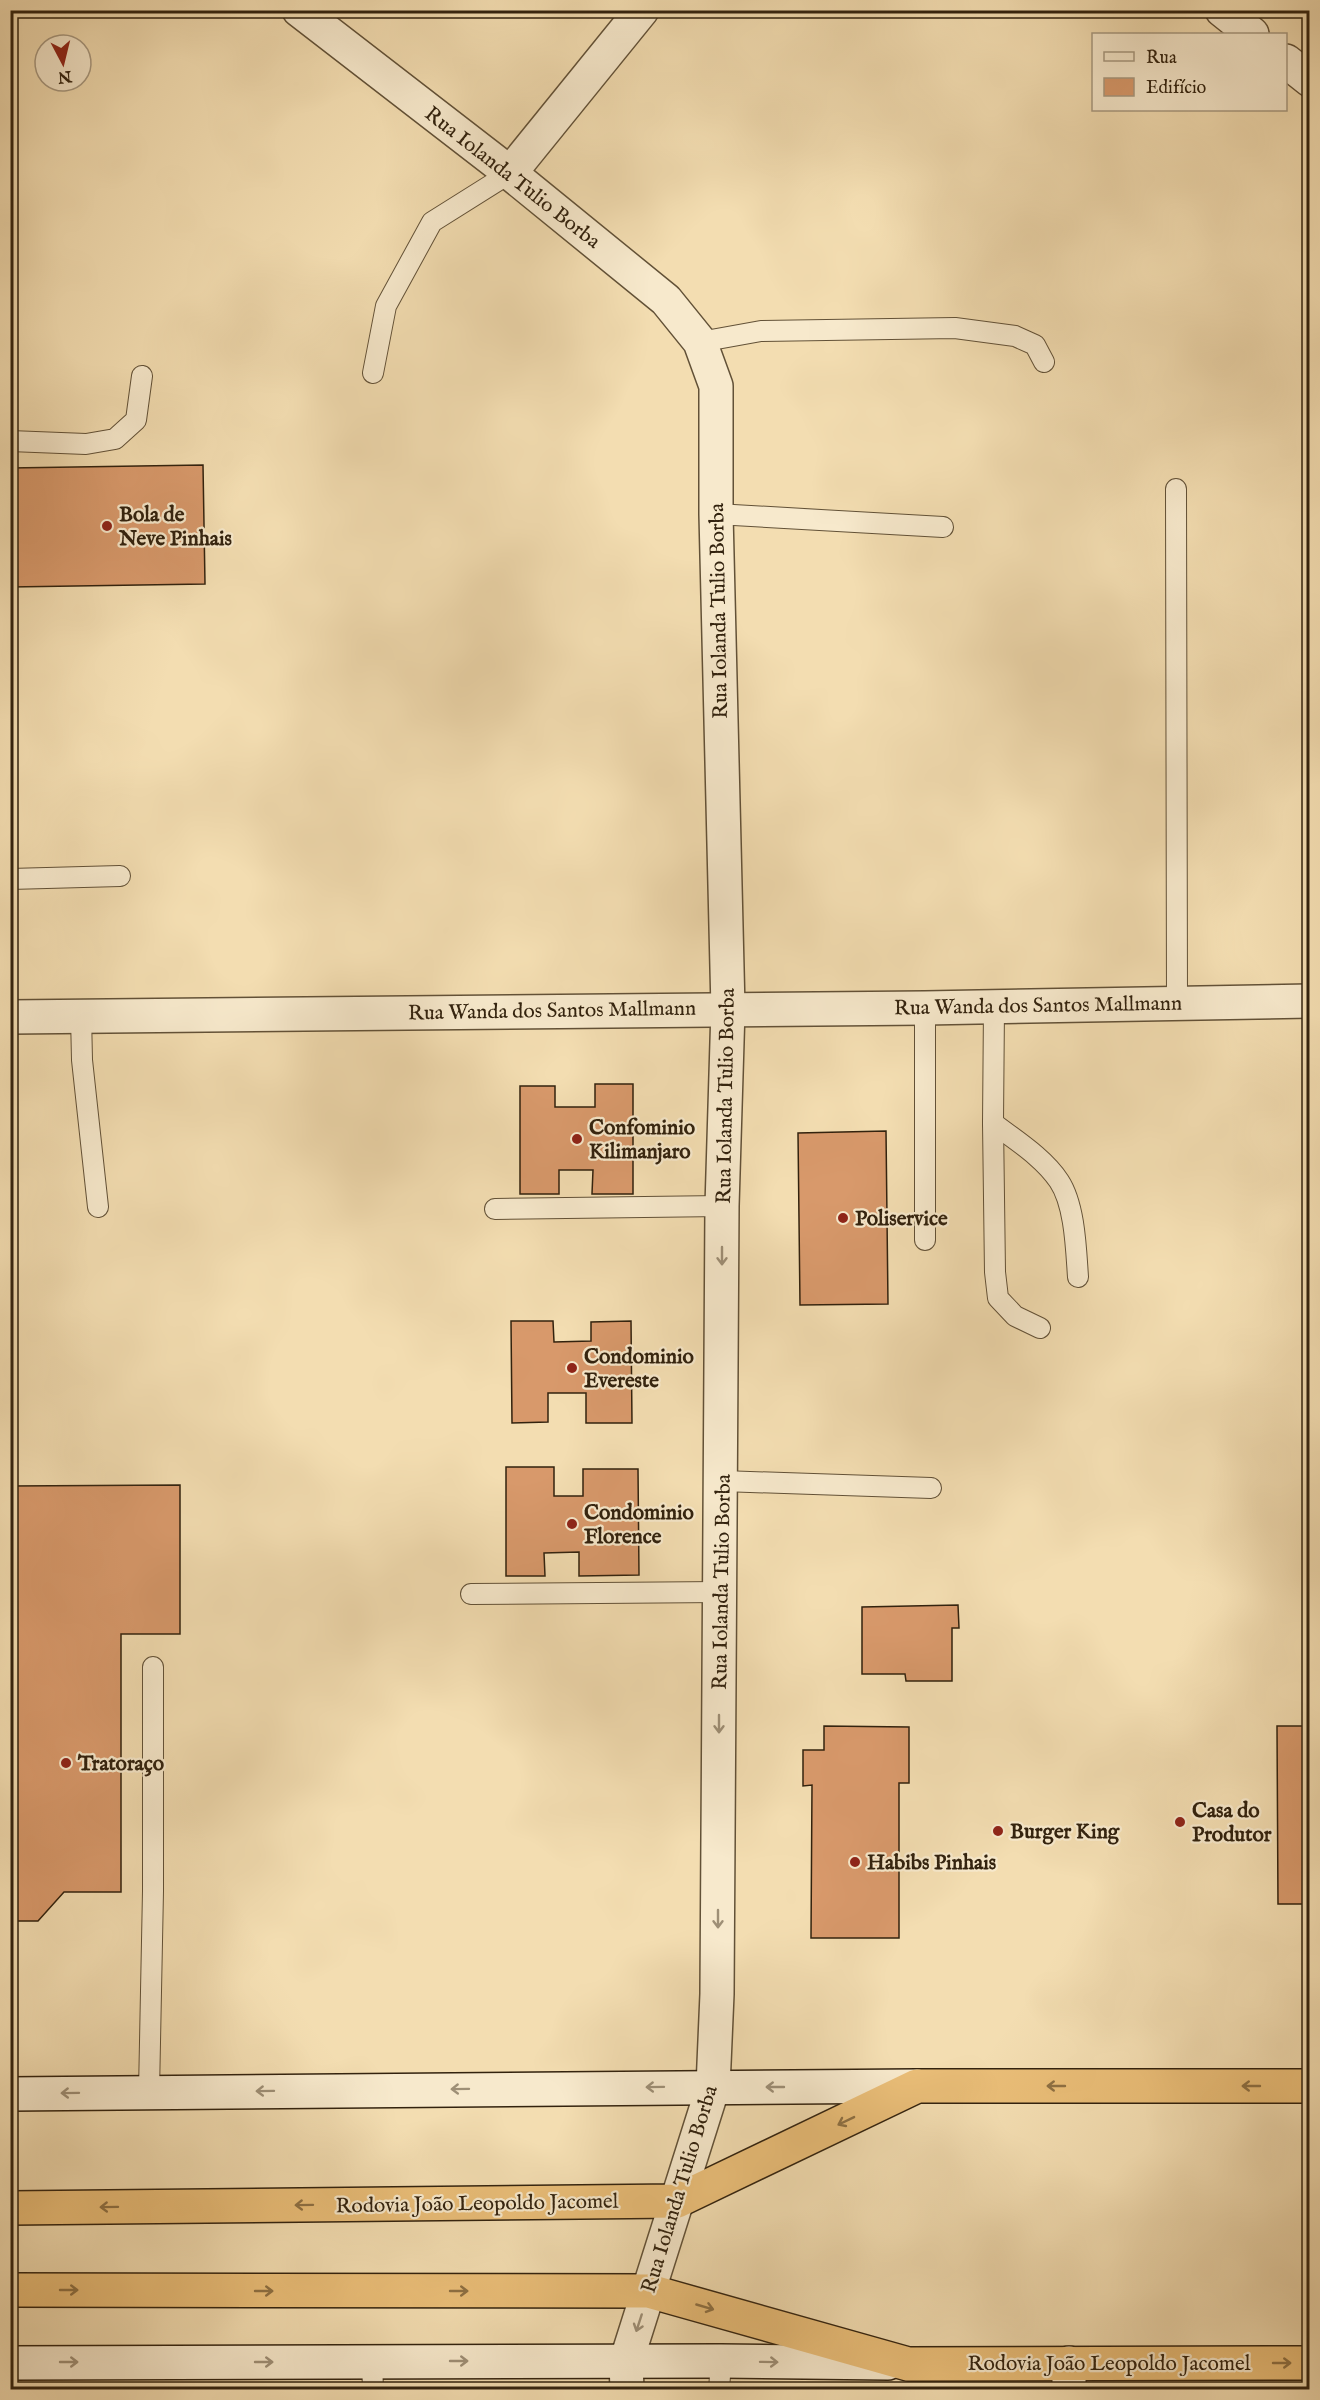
<svg xmlns="http://www.w3.org/2000/svg" width="1320" height="2400" font-family="'IM FELL English',serif">
<style>
.building{fill:#d8996b;stroke:#32220e;stroke-width:1.5}
.lines{fill:none;stroke-linecap:round;stroke-linejoin:round}
.lane-casing{stroke:#625137;stroke-width:22}
.street-casing{stroke:#625137;stroke-width:36}
.secondary-casing{stroke:#32220e;stroke-width:36}
.highway-casing{stroke:#32220e;stroke-width:36}
.lane{stroke:#f7e9cc;stroke-width:20}
.street{stroke:#f7e9cc;stroke-width:33}
.secondary{stroke:#f7e9cc;stroke-width:33}
.highway{stroke:#eabe78;stroke-width:33}
.oneway{stroke:#9e8f76}
.oneway2{stroke:#8e7043}
.poi-dot{fill:#8f2418;stroke:#f7e9cc;stroke-width:2}
.labels{text-anchor:middle;stroke-width:4.5;stroke-linejoin:round;paint-order:stroke}
.street-label{font-size:21px;fill:#32220e;stroke:#f7e9cc}
.poi-label{font-size:21px;font-weight:bold;fill:#32220e;stroke:#f7e9cc;text-anchor:start}
</style>
<rect width="100%" height="100%" fill="#f3ddb1"/>
<filter id="stains"><feTurbulence type="fractalNoise" baseFrequency=".00333" numOctaves="4"/><feColorMatrix values="0 0 0 0 .2 0 0 0 0 .09 0 0 0 0 .02 0 0 0 .5 -.17"/></filter>
<radialGradient id="worn" r=".72"><stop offset=".6" stop-color="#630" stop-opacity="0"/><stop offset="1" stop-color="#630" stop-opacity=".3"/></radialGradient>
<g class="building">
<path d="M 203,465 L 205,584 L 10,587 L 10,468 Z"/>
<path d="M 595,1084 L 633,1084 L 633,1194 L 592,1194 L 593,1170 L 559,1170 L 559,1194 L 520,1194 L 520,1086 L 555,1086 L 555,1107 L 595,1107 Z"/>
<path d="M 886,1131 L 888,1304 L 800,1305 L 798,1133 Z"/>
<path d="M 511,1321 L 553,1321 L 554,1342 L 591,1341 L 591,1322 L 631,1321 L 632,1423 L 586,1423 L 586,1393 L 548,1393 L 548,1422 L 512,1423 Z"/>
<path d="M 506,1467 L 554,1467 L 554,1496 L 583,1496 L 583,1469 L 638,1469 L 639,1575 L 579,1576 L 579,1552 L 544,1553 L 545,1576 L 506,1576 Z"/>
<path d="M 180,1485 L 180,1634 L 121,1634 L 121,1892 L 64,1892 L 38,1921 L 10,1921 L 10,1486 Z"/>
<path d="M 958,1605 L 959,1628 L 952,1628 L 952,1681 L 906,1681 L 905,1674 L 862,1674 L 862,1607 Z"/>
<path d="M 824,1726 L 909,1727 L 909,1783 L 899,1783 L 899,1938 L 811,1938 L 812,1785 L 803,1786 L 803,1750 L 824,1750 Z"/>
<path d="M 1277,1726 L 1310,1726 L 1310,1904 L 1278,1904 Z"/>
</g>
<g class="lines">
<defs>
<g id="lane">
<path d="M 700,342 L 761,331 L 955,328 L 1015,336 L 1035,345 L 1044,362"/>
<path d="M 373,373 L 386,306 L 432,222 L 510,173"/>
<path d="M 10,441 L 86,444 L 115,439 L 136,420 L 142,376"/>
<path d="M 1176,489 L 1177,1003"/>
<path d="M 716,514 L 943,527"/>
<path d="M 10,879 L 120,876"/>
<path d="M 994,1007 L 993,1123 L 995,1272 L 998,1298 L 1015,1316 L 1040,1328"/>
<path d="M 925,1008 L 925,1240"/>
<path d="M 81,1015 L 82,1060 L 98,1207"/>
<path d="M 993,1123 C 1015,1140 1043,1157 1059,1181 C 1075,1205 1076,1249 1078,1277"/>
<path d="M 495,1209 L 722,1206"/>
<path d="M 722,1481 L 931,1488"/>
<path d="M 471,1594 L 720,1592"/>
<path d="M 149,2092 L 153,1891 L 153,1667"/>
<path d="M 372,2361 L 373,2390"/>
<path d="M 719,2390 L 721,2361"/>
</g>
<g id="street">
<path d="M 299,10 L 510,173 L 666,300 L 700,342 L 716,386 L 716,514 L 728,1009 L 722,1206 L 717,1994 L 713,2087 L 626,2362 L 627,2390"/>
<path d="M 1222,10 L 1252,34"/>
<path d="M 1286,61 L 1310,80"/>
<path d="M 510,173 L 642,10"/>
<path d="M 10,1017 L 925,1008 L 1310,1001"/>
<path d="M 1069,2363 L 1069,2390"/>
</g>
<g id="secondary">
<path d="M 10,2094 L 917,2086"/>
<path d="M 10,2363 L 721,2361 L 888,2363"/>
</g>
<g id="highway">
<path d="M 10,2208 L 677,2201 L 917,2086 L 1310,2086"/>
<path d="M 10,2290 L 649,2291 L 908,2364 L 1310,2363"/>
</g>
</defs>
<use href="#lane" class="lane-casing"/>
<use href="#street" class="street-casing"/>
<use href="#secondary" class="secondary-casing"/>
<use href="#highway" class="highway-casing"/>
<use href="#lane" class="lane"/>
<use href="#street" class="street"/>
<use href="#secondary" class="secondary"/>
<use href="#highway" class="highway"/>
</g>
<defs><path id="oneway-shaft" d="M-6 0H5M1.5-3L5.5 0L1.5 3" fill="none" stroke-width="1.6" stroke-linecap="round" stroke-linejoin="round" transform="scale(1.5)"/></defs>
<g class="oneway">
<use href="#oneway-shaft" transform="translate(722 1256) rotate(90)"/>
<use href="#oneway-shaft" transform="translate(719 1724) rotate(90)"/>
<use href="#oneway-shaft" transform="translate(718 1919) rotate(90)"/>
<use href="#oneway-shaft" transform="translate(655 2087) rotate(179)"/>
<use href="#oneway-shaft" transform="translate(775 2087) rotate(180)"/>
<use href="#oneway-shaft" transform="translate(460 2089) rotate(179)"/>
<use href="#oneway-shaft" transform="translate(265 2091) rotate(179)"/>
<use href="#oneway-shaft" transform="translate(70 2093) rotate(179)"/>
<use href="#oneway-shaft" transform="translate(639 2323) rotate(108)"/>
<use href="#oneway-shaft" transform="translate(459 2361)"/>
<use href="#oneway-shaft" transform="translate(69 2362)"/>
<use href="#oneway-shaft" transform="translate(264 2362)"/>
<use href="#oneway-shaft" transform="translate(769 2362) rotate(1)"/>
</g>
<g class="oneway2">
<use href="#oneway-shaft" transform="translate(1056 2086) rotate(180)"/>
<use href="#oneway-shaft" transform="translate(1251 2086) rotate(180)"/>
<use href="#oneway-shaft" transform="translate(846 2121) rotate(154)"/>
<use href="#oneway-shaft" transform="translate(304 2205) rotate(179)"/>
<use href="#oneway-shaft" transform="translate(109 2207) rotate(179)"/>
<use href="#oneway-shaft" transform="translate(69 2290)"/>
<use href="#oneway-shaft" transform="translate(264 2291)"/>
<use href="#oneway-shaft" transform="translate(459 2291)"/>
<use href="#oneway-shaft" transform="translate(705 2307) rotate(16)"/>
<use href="#oneway-shaft" transform="translate(1282 2363)"/>
</g>
<g class="poi-dot">
<circle cx="107" cy="526" r="6"/>
<circle cx="577" cy="1139" r="6"/>
<circle cx="843" cy="1218" r="6"/>
<circle cx="572" cy="1368" r="6"/>
<circle cx="572" cy="1524" r="6"/>
<circle cx="66" cy="1763" r="6"/>
<circle cx="1180" cy="1822" r="6"/>
<circle cx="998" cy="1831" r="6"/>
<circle cx="855" cy="1862" r="6"/>
</g>
<g class="labels">
<g class="street-label">
<text transform="translate(513 177) rotate(38)" y="7">Rua Iolanda Tulio Borba</text>
<text transform="translate(718 611) rotate(-91)" y="7">Rua Iolanda Tulio Borba</text>
<text transform="translate(1038 1005) rotate(-1)" y="7">Rua Wanda dos Santos Mallmann</text>
<text transform="translate(552 1010) rotate(-1)" y="7">Rua Wanda dos Santos Mallmann</text>
<text transform="translate(725 1096) rotate(-89)" y="7">Rua Iolanda Tulio Borba</text>
<text transform="translate(721 1582) rotate(-89)" y="7">Rua Iolanda Tulio Borba</text>
<text transform="translate(679 2189) rotate(-73)" y="7">Rua Iolanda Tulio Borba</text>
<text transform="translate(477 2203) rotate(-1)" y="7">Rodovia João Leopoldo Jacomel</text>
<text x="1109" y="2370">Rodovia João Leopoldo Jacomel</text>
</g>
<g class="poi-label">
<text x="119" y="521">Bola de<tspan x="119" dy="24">Neve Pinhais</tspan></text>
<text x="589" y="1134">Confominio<tspan x="589" dy="24">Kilimanjaro</tspan></text>
<text x="855" y="1225">Poliservice</text>
<text x="584" y="1363">Condominio<tspan x="584" dy="24">Evereste</tspan></text>
<text x="584" y="1519">Condominio<tspan x="584" dy="24">Florence</tspan></text>
<text x="78" y="1770">Tratoraço</text>
<text x="1192" y="1817">Casa do<tspan x="1192" dy="24">Produtor</tspan></text>
<text x="1010" y="1838">Burger King</text>
<text x="867" y="1869">Habibs Pinhais</text>
</g>
</g>
<rect width="1320" height="2400" fill="none" stroke="#f3ddb1" stroke-width="36"/>
<rect x="12" y="12" width="1296" height="2376" fill="none" stroke="#32220e" stroke-width="3"/>
<rect x="18" y="18" width="1284" height="2364" fill="none" stroke="#32220e" stroke-width="1.5"/>
<rect x="1092" y="33" width="195" height="78" fill="#f7e9cc" stroke="#a89980" stroke-width="1.5"/>
<rect x="1104" y="52" width="30" height="9" fill="#f7e9cc" stroke="#a89980" stroke-width="1.5"/>
<text x="1146" y="63" font-size="18" fill="#32220e">Rua</text>
<rect x="1104" y="78" width="30" height="18" fill="#d8996b" stroke="#a89980" stroke-width="1.5"/>
<text x="1146" y="93" font-size="18" fill="#32220e">Edifício</text>
<g transform="translate(63 63) rotate(173)"><circle r="28" fill="#f7e9cc" stroke="#a89980" stroke-width="1.5"/>
<path d="M0-4.5L10 22L0 15L-10 22Z" fill="#8f2418"/>
<text y="-9" font-size="16" font-weight="bold" text-anchor="middle" fill="#32220e">N</text>
</g>
<rect width="100%" height="100%" filter="url(#stains)"/>
<rect width="100%" height="100%" fill="url(#worn)"/>
</svg>
